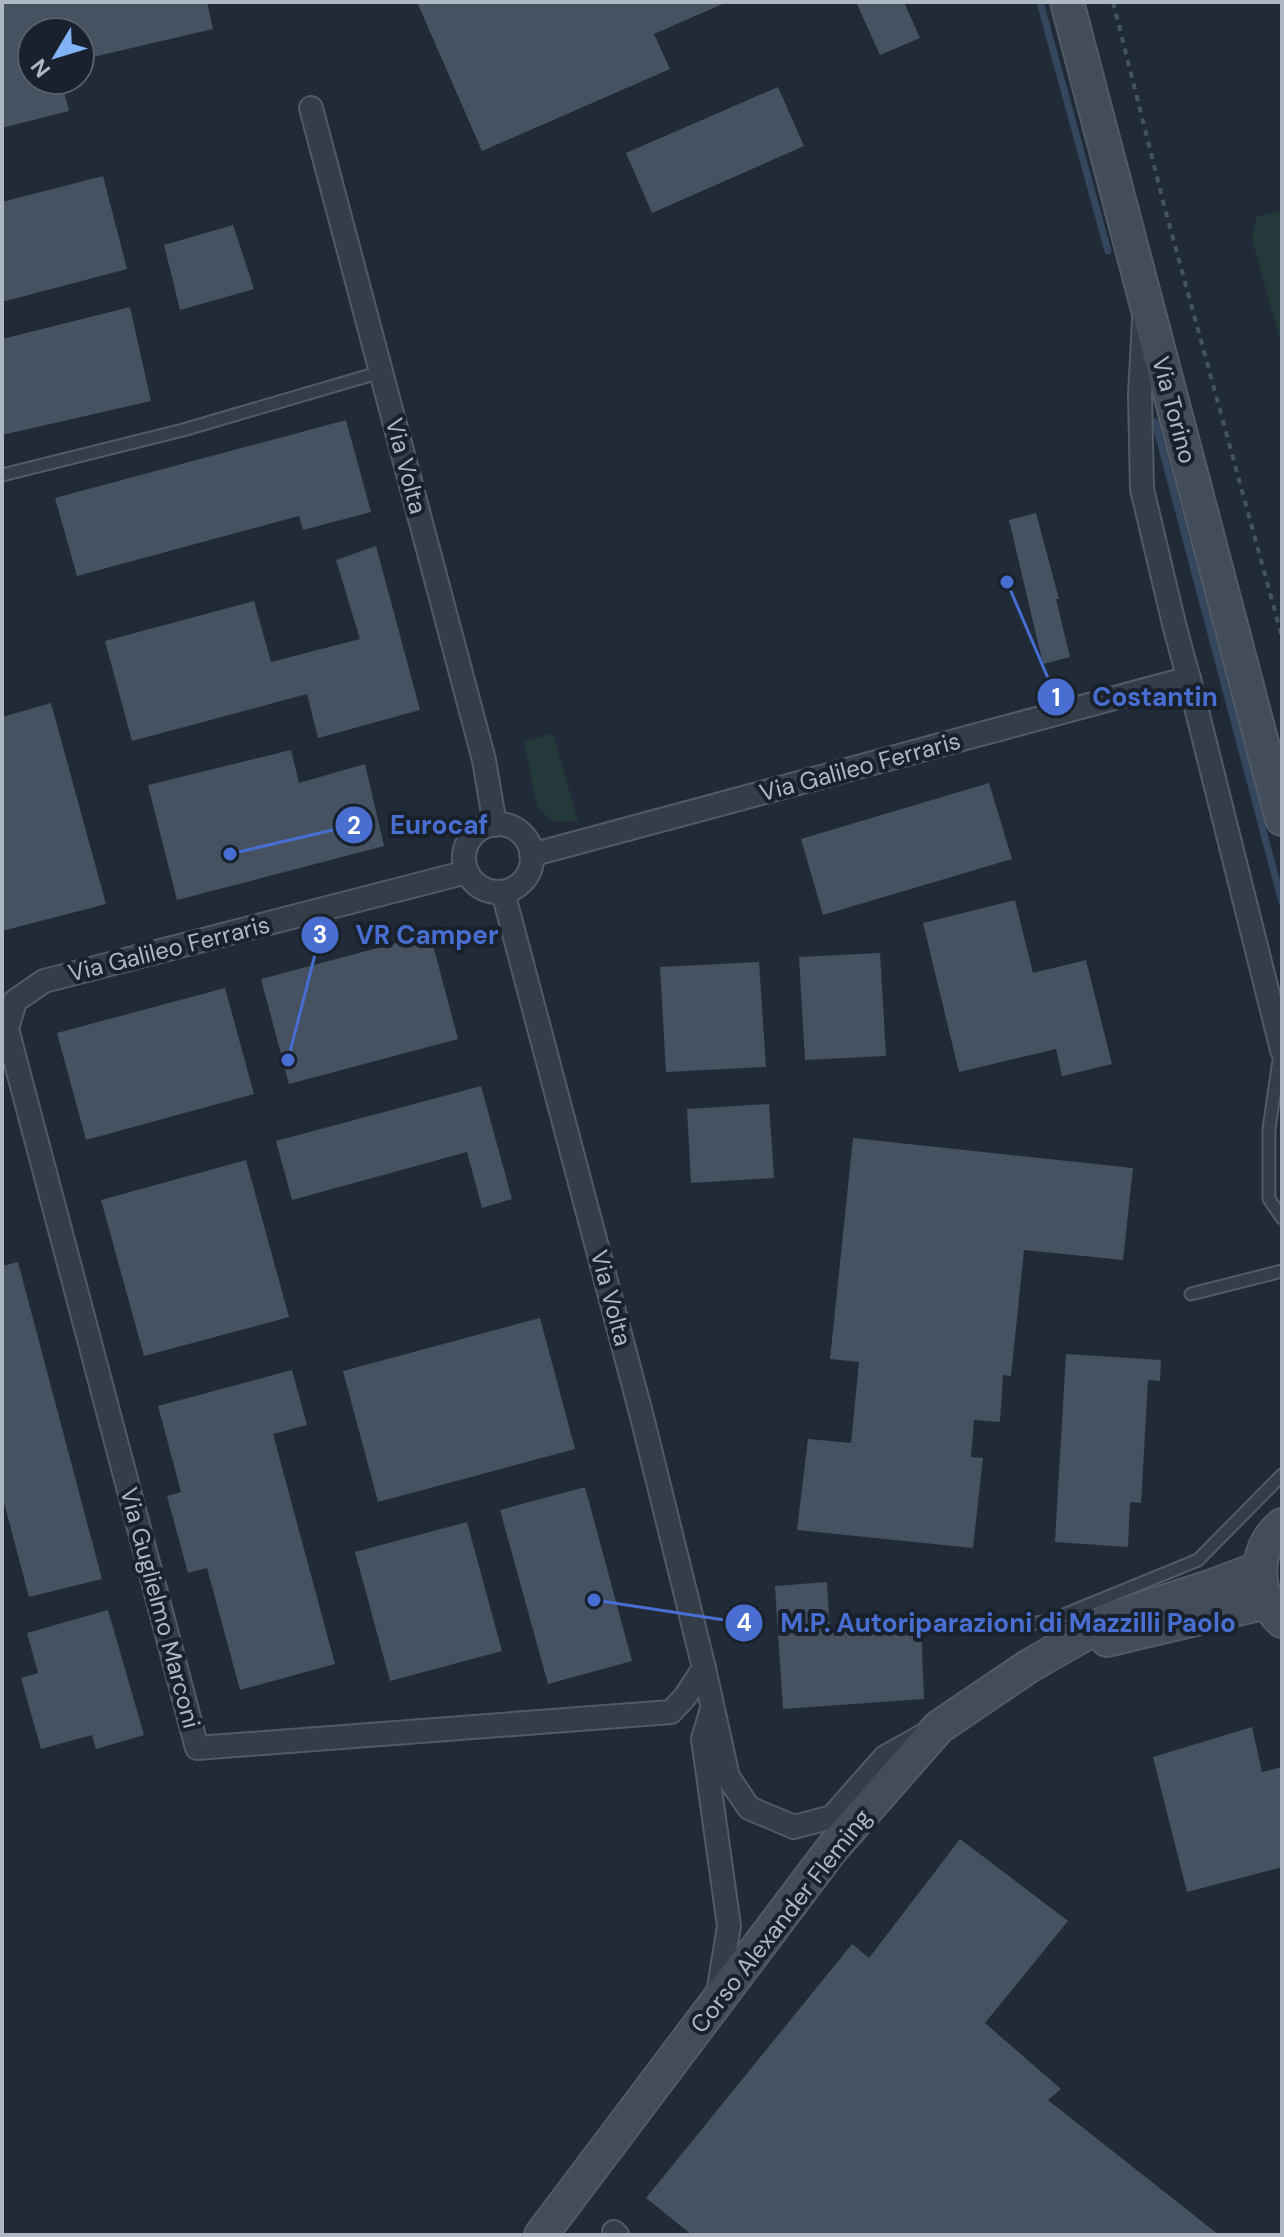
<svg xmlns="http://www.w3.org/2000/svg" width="1284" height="2237" font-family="'DM Sans',sans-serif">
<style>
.green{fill:#23393a}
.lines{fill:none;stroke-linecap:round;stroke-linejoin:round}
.stream{stroke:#34475f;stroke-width:7}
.building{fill:#465262}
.lane-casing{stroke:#515b66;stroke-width:15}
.street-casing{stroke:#515b66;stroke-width:26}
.secondary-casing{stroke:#515b66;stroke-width:36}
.path{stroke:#425658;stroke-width:4;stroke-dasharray:6 6;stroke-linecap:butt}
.lane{stroke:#343d48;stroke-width:11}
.street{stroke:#343d48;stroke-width:22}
.secondary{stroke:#424c5b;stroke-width:32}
.labels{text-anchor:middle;stroke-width:8;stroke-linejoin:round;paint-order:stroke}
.street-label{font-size:24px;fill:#aeb8c5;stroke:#19222c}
.leader{fill:none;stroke:#486ed2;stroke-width:3}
.callout-dot{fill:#486ed2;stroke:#19222c;stroke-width:3}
.mark-label{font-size:24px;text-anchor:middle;font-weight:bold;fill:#fff}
.callout-label{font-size:26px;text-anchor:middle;font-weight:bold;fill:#486ed2;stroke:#19222c;stroke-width:8;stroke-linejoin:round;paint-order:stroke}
</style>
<rect width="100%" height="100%" fill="#202b37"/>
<g class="green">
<path d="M 1282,211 L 1282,346 L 1252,240 L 1256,217 Z"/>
<path d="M 553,733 L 578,821 L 560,822 L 549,819 L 537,806 L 524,742 Z"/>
</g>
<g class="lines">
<g class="stream">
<path d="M 1040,2 L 1108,251"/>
<path d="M 1155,422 L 1282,902"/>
</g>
</g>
<g class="building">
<path d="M 2,2 L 207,2 L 213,29 L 80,60 L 80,32 L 32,32 L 32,80 L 61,80 L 69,111 L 2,128 Z"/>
<path d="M 417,2 L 727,2 L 654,34 L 670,69 L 482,151 Z"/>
<path d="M 856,2 L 904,2 L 920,38 L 880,55 Z"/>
<path d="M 778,87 L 804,146 L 652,213 L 626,153 Z"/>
<path d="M 103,176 L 127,269 L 2,302 L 2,202 Z"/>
<path d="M 233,225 L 254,289 L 180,310 L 164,245 Z"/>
<path d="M 130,307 L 151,401 L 2,435 L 2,339 Z"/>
<path d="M 346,420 L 371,512 L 303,530 L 299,516 L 77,576 L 55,498 Z"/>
<path d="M 1036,513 L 1059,599 L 1056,599 L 1070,657 L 1043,664 L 1009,520 Z"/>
<path d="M 376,546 L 420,710 L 318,738 L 307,694 L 132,741 L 105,641 L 254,601 L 271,662 L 360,639 L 336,560 Z"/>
<path d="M 51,703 L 106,904 L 2,931 L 2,717 Z"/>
<path d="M 291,750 L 299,783 L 365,764 L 384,846 L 177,900 L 148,785 Z"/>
<path d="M 989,783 L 1012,859 L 823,915 L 801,839 Z"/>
<path d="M 1015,900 L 1033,973 L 1086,960 L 1112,1064 L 1062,1076 L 1056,1049 L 959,1072 L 923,923 Z"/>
<path d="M 430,934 L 458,1039 L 289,1084 L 261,979 Z"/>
<path d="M 880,953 L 886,1056 L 805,1060 L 799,957 Z"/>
<path d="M 759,962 L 766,1067 L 666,1072 L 660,967 Z"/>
<path d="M 225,988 L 254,1094 L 86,1140 L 57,1033 Z"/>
<path d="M 481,1086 L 512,1199 L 482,1208 L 467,1152 L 292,1200 L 276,1141 Z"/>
<path d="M 769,1104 L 774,1178 L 691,1183 L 687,1109 Z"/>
<path d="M 853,1138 L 1133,1168 L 1123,1260 L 1024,1250 L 1011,1376 L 1003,1375 L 1000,1422 L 974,1420 L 971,1457 L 983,1458 L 973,1548 L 797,1530 L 808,1439 L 851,1443 L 859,1362 L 830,1359 Z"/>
<path d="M 246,1160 L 289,1317 L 144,1356 L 101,1200 Z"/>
<path d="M 18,1262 L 102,1579 L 29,1597 L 2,1495 L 2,1266 Z"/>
<path d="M 540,1318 L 575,1449 L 378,1502 L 343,1371 Z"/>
<path d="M 1066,1354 L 1161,1360 L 1160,1381 L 1148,1380 L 1141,1503 L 1130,1502 L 1128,1547 L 1055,1542 Z"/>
<path d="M 292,1370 L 307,1425 L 273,1434 L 335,1664 L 240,1690 L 207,1568 L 188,1573 L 167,1496 L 181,1492 L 158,1406 Z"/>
<path d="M 585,1487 L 632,1661 L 548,1684 L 500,1510 Z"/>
<path d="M 467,1522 L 502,1651 L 390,1681 L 355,1552 Z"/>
<path d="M 827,1582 L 830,1632 L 921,1625 L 924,1699 L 783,1709 L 775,1586 Z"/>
<path d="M 108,1610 L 144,1735 L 96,1749 L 92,1735 L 41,1749 L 21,1678 L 38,1673 L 27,1633 Z"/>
<path d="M 1252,1727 L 1262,1772 L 1282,1767 L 1282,1867 L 1187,1892 L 1153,1757 Z"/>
<path d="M 960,1839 L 1068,1921 L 985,2023 L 1061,2089 L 1048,2100 L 1219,2235 L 692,2235 L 646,2198 L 852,1944 L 869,1958 Z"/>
</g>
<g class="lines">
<defs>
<g id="lane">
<path d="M 2,475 L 183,430 L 381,372"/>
<path d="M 1281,1046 L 1269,1129 L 1269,1199 L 1282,1218"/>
<path d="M 1191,1294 L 1282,1271"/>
<path d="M 1010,1627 L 1049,1621 L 1198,1560 L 1282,1475"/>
</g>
<g id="street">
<path d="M 311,108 L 484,760 L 495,825"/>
<path d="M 1144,320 L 1140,394 L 1142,489 L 1175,628 L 1191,687 L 1282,1050"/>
<circle cx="498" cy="858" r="34"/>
<path d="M 531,855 L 1189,678"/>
<path d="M 467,872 L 44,981 L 15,1001 L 7,1029 L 197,1748 L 671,1712 L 685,1697 L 704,1668"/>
<path d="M 503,892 L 641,1413 L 704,1668 L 728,1777 L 749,1808 L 794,1827 L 832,1817 L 885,1757 L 924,1735"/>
<path d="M 711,1712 L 703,1739 L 729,1926 L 718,1994"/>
<path d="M 614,2232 L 617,2235"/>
</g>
<g id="secondary">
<path d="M 1067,2 L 1282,819"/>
<path d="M 1282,1525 C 1252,1549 1254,1596 1282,1621"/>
<path d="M 1107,1640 L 1267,1602"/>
<path d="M 541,2235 L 831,1850 L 939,1727 L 1029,1666 L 1111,1619 L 1212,1586 L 1260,1568"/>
</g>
</defs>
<use href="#lane" class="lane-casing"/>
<use href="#street" class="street-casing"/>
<use href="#secondary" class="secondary-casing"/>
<path class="path" d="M 1113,2 L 1165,209 L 1282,637"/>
<use href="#lane" class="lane"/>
<use href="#street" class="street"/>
<use href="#secondary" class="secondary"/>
</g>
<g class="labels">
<g class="street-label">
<text transform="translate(1174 410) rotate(75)" y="8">Via Torino</text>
<text transform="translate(406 466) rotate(75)" y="8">Via Volta</text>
<text transform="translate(860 767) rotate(-15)" y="8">Via Galileo Ferraris</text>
<text transform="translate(169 949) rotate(-14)" y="8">Via Galileo Ferraris</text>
<text transform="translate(611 1298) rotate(75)" y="8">Via Volta</text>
<text transform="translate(160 1608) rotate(75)" y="8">Via Guglielmo Marconi</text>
<text transform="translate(781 1921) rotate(-52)" y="8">Corso Alexander Fleming</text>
</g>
</g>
<path class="leader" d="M1007 582L1056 697M230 854L354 825M288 1060L320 935M594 1600L744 1623"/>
<g class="callout-dot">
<circle cx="1007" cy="582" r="8"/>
<circle cx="230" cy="854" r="8"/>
<circle cx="288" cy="1060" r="8"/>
<circle cx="594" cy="1600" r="8"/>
<circle cx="1056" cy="697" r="20"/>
<circle cx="354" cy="825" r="20"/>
<circle cx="320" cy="935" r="20"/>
<circle cx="744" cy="1623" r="20"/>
</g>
<g class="mark-label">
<text x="1056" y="706">1</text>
<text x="354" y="834">2</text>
<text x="320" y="943">3</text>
<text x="744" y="1631">4</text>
</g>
<g class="callout-label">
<text x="1155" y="706">Costantin</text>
<text x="439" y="834">Eurocaf</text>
<text x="427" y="944">VR Camper</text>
<text x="1008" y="1632">M.P. Autoriparazioni di Mazzilli Paolo</text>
</g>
<rect width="1284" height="2237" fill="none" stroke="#aeb8c5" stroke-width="8"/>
<g transform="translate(56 56) rotate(232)"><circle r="38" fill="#19222c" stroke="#555e69" stroke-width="2"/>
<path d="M0-6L14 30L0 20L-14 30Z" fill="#81b3f7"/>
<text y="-12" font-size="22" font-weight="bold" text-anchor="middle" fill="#aeb8c5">N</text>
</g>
</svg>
